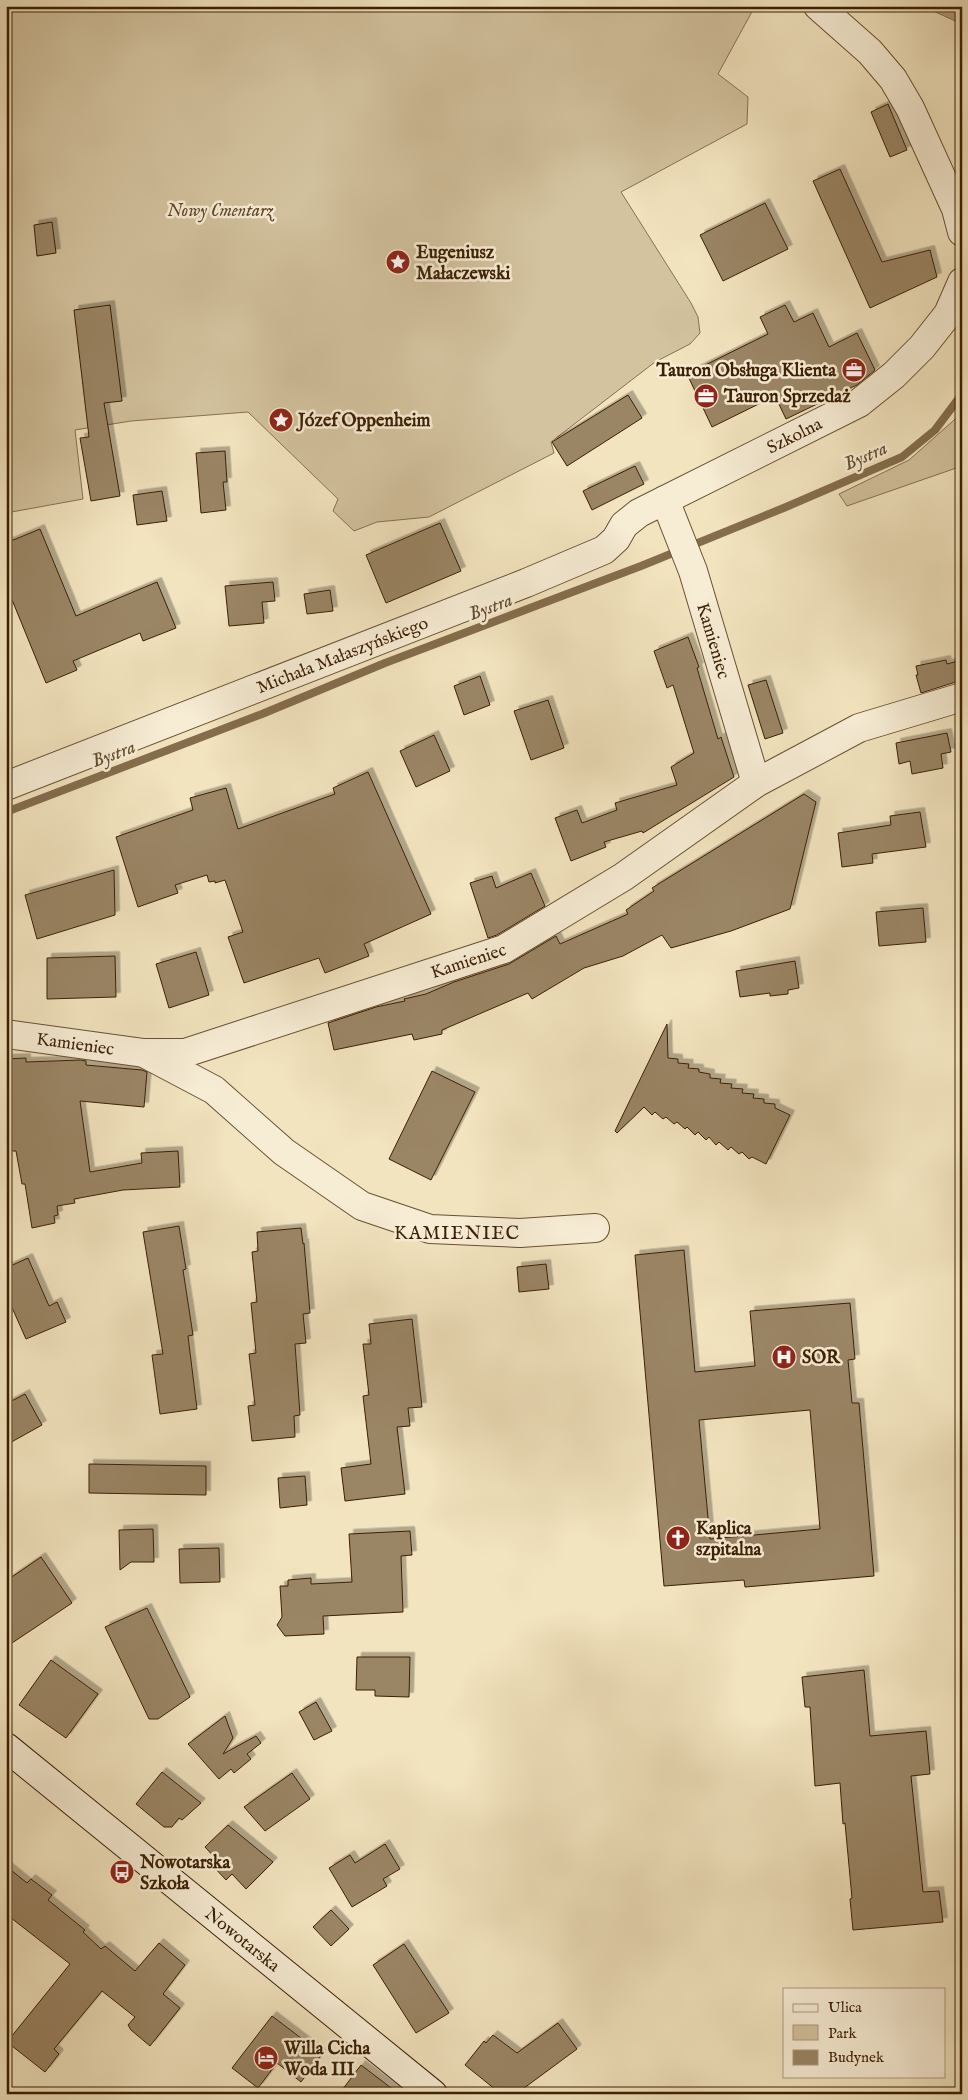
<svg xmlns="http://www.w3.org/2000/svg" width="968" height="2100" font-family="'IM FELL English',serif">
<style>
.green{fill:#d3c39f;stroke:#877151}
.water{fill:#b4a17f;stroke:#846d4d}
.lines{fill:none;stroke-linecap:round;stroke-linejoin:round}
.stream{stroke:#846d4d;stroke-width:8}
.building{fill:#9a8565;stroke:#3b1f03;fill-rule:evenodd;filter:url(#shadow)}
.street-casing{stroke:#695032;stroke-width:30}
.secondary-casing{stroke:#3b1f03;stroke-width:30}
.street{stroke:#f7edd5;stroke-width:28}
.secondary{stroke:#f7edd5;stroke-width:28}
.labels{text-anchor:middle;stroke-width:5;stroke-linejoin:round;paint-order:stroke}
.park-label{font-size:18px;font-style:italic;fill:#61482a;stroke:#f7edd5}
.poi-label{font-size:18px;font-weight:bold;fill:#3b1f03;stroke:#f7edd5;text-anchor:start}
.street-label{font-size:18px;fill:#3b1f03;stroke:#f7edd5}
.water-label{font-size:19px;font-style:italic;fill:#654c2e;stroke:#f7edd5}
.neighbourhood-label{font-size:19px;letter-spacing:1px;fill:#3b1f03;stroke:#f7edd5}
</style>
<defs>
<filter id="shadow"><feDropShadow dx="4.5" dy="-4.5" stdDeviation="0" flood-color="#0004"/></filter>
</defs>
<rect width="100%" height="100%" fill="#f2e4bf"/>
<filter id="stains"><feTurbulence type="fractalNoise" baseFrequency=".004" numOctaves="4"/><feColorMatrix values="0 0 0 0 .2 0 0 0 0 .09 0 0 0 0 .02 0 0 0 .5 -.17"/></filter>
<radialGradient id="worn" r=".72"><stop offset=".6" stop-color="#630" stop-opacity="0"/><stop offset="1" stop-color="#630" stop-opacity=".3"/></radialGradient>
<g class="green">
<path d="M 6,6 L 755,6 L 718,74 L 748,97 L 747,124 L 621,192 L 691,303 L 698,317 L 700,333 L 690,344 L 655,362 L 551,442 L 554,453 L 429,517 L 377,522 L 354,531 L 333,511 L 338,499 L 248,412 L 131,421 L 75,430 L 83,499 L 6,513 L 6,209 L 8,209 Z"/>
<path d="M 962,413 L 962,466 L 847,506 L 839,494 L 909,460 Z"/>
</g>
<path class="water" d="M 922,6 L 962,6 L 962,24 Z"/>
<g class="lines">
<path class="stream" d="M 6,812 L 262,714 L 385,663 L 641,566 L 786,507 L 902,457 L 935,430 L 962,394"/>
</g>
<g class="building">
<path d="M 888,104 L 907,150 L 890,157 L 871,112 Z"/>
<path d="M 840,169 L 882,262 L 930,250 L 937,277 L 870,308 L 813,181 Z"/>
<path d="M 765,203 L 788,249 L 723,281 L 700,235 Z"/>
<path d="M 52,222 L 56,253 L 37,256 L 34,225 Z"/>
<path d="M 110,305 L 122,401 L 104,403 L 120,496 L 91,501 L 80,438 L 89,437 L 74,310 Z"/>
<path d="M 785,305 L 794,322 L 813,313 L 829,347 L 857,333 L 875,370 L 857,385 L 786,419 L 775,396 L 712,427 L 687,374 L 768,334 L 760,317 Z"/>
<path d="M 628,395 L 642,418 L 567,466 L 552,442 Z"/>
<path d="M 225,451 L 227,482 L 223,482 L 226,510 L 201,513 L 196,453 Z"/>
<path d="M 635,466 L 644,484 L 592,510 L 583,491 Z"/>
<path d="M 162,491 L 167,521 L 137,525 L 133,495 Z"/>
<path d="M 440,523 L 461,571 L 386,603 L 366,555 Z"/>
<path d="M 40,529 L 76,616 L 157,582 L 176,628 L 143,641 L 140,633 L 73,661 L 77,670 L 46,683 L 6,585 L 6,543 Z"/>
<path d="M 273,582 L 275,601 L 262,602 L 264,623 L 229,626 L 225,586 Z"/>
<path d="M 330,590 L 333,611 L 307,614 L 304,594 Z"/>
<path d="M 688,637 L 699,667 L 697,668 L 718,739 L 721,737 L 734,777 L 643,833 L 642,831 L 604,842 L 606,847 L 571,861 L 555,818 L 577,810 L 582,823 L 617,810 L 615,803 L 677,785 L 671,767 L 694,753 L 673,685 L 667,688 L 654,651 Z"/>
<path d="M 946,660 L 947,664 L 962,660 L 962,680 L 921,693 L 916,675 L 918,675 L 916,666 Z"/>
<path d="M 480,676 L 490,705 L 464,715 L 454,686 Z"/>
<path d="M 766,680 L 783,733 L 765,739 L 748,685 Z"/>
<path d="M 548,700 L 564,748 L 531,760 L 514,711 Z"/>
<path d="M 947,733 L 951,752 L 941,754 L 943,768 L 912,774 L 910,761 L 899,764 L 896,743 Z"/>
<path d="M 434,735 L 450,771 L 416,787 L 400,751 Z"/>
<path d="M 368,772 L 431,914 L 364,944 L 369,956 L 325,973 L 319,958 L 244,983 L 228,937 L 243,932 L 225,880 L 215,883 L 215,881 L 209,882 L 207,875 L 175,885 L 178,893 L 138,907 L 116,837 L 193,810 L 190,798 L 226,788 L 238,829 L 335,794 L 333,788 Z"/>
<path d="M 804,794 L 816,802 L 790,909 L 731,931 L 671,948 L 662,935 L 623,956 L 584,968 L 532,999 L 528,993 L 442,1030 L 442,1034 L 414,1040 L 412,1034 L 334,1050 L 328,1023 L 376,1007 L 405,1001 L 404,999 L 426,994 L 454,982 L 509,964 L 556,936 L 560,944 L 628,914 L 626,910 L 654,891 L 652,888 Z"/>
<path d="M 920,812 L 926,847 L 872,854 L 873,863 L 842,867 L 838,833 L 891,825 L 890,816 Z"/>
<path d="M 114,870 L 115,915 L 37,939 L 25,895 Z"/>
<path d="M 531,873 L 545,906 L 497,935 L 488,938 L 470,883 L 492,876 L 496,888 Z"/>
<path d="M 923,908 L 926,942 L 879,946 L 876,912 Z"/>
<path d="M 196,952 L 209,995 L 169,1008 L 156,964 Z"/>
<path d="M 115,956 L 116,997 L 47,999 L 47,958 Z"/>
<path d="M 795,961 L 799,988 L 788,990 L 788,994 L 770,996 L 770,993 L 740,997 L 736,971 Z"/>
<path d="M 667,1024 L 668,1058 L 678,1059 L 678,1063 L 689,1064 L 688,1068 L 699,1069 L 699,1072 L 710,1074 L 710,1078 L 721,1079 L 720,1083 L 732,1084 L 731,1088 L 743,1089 L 742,1093 L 754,1094 L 753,1098 L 764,1099 L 764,1103 L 775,1104 L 775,1108 L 790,1115 L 766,1164 L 752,1157 L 749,1159 L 742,1152 L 739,1154 L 731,1147 L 728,1150 L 719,1142 L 716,1145 L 709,1137 L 706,1140 L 698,1132 L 695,1135 L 687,1127 L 685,1129 L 677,1122 L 674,1124 L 666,1117 L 663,1119 L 655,1112 L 652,1115 L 644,1107 L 617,1133 L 615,1131 Z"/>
<path d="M 26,1058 L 26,1062 L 81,1060 L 86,1061 L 86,1065 L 142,1070 L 147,1072 L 144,1107 L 80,1101 L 90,1172 L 142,1163 L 141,1153 L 178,1151 L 180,1187 L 123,1190 L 74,1199 L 75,1203 L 57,1206 L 58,1215 L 54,1216 L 55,1223 L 32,1228 L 25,1184 L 22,1184 L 16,1151 L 6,1151 L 6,1059 Z"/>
<path d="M 432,1071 L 475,1092 L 431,1180 L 389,1159 Z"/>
<path d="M 179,1226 L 186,1269 L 183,1270 L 193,1335 L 188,1336 L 197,1409 L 160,1414 L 152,1355 L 163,1354 L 143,1232 Z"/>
<path d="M 301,1228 L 303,1244 L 304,1243 L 310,1313 L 303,1314 L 306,1343 L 295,1344 L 300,1415 L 294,1416 L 295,1437 L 252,1441 L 248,1406 L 255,1405 L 249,1354 L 256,1353 L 251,1303 L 257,1302 L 252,1252 L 258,1251 L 257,1232 Z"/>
<path d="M 684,1250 L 695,1372 L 755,1366 L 750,1311 L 850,1303 L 855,1359 L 848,1360 L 852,1403 L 859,1403 L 874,1576 L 745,1587 L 744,1580 L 664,1586 L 635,1255 ZM 810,1410 L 820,1529 L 710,1539 L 699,1420 Z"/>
<path d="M 28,1258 L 49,1306 L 57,1302 L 66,1322 L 26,1339 L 6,1294 L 6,1268 Z"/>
<path d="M 546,1264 L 549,1289 L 519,1292 L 517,1267 Z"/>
<path d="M 412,1319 L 422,1407 L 408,1408 L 410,1426 L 397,1427 L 405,1494 L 345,1501 L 341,1468 L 371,1464 L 363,1396 L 369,1395 L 363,1344 L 371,1344 L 369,1324 Z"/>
<path d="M 25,1394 L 42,1425 L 6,1445 L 6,1404 Z"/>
<path d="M 89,1464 L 206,1466 L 206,1495 L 89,1493 Z"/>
<path d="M 305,1476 L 307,1505 L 280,1508 L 278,1478 Z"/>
<path d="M 153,1529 L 154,1562 L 131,1562 L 120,1570 L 119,1530 Z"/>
<path d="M 410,1531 L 412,1555 L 401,1556 L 403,1612 L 323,1616 L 324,1634 L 285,1636 L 277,1625 L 282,1617 L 280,1586 L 288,1586 L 288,1580 L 311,1578 L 311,1584 L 352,1582 L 349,1534 Z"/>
<path d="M 219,1548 L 220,1582 L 180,1583 L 179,1549 Z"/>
<path d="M 41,1557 L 72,1603 L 6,1647 L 6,1581 Z"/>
<path d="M 147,1608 L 190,1697 L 158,1719 L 149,1719 L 105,1627 Z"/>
<path d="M 357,1657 L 410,1657 L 409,1697 L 375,1696 L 375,1690 L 356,1690 Z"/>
<path d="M 51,1660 L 98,1694 L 66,1738 L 19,1705 Z"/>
<path d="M 864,1670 L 870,1736 L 926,1731 L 930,1774 L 911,1776 L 923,1892 L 939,1891 L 943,1922 L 853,1930 L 850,1899 L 852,1898 L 845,1823 L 843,1824 L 840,1783 L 815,1786 L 810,1707 L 805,1707 L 802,1677 Z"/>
<path d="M 316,1702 L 332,1731 L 314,1740 L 299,1712 Z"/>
<path d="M 225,1716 L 233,1738 L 223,1754 L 256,1736 L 261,1743 L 247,1754 L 251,1759 L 234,1773 L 231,1769 L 219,1779 L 188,1744 Z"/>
<path d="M 162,1772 L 201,1803 L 182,1820 L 179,1818 L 172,1827 L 164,1827 L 136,1804 Z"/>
<path d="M 292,1773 L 310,1799 L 265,1831 L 244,1807 Z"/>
<path d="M 228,1825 L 273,1862 L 246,1889 L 232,1874 L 226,1880 L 213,1866 L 218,1861 L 205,1847 Z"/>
<path d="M 385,1844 L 400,1869 L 383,1879 L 387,1886 L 352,1907 L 329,1868 L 350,1855 L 355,1863 Z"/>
<path d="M 6,1866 L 27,1883 L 31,1879 L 52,1895 L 48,1900 L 85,1930 L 83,1932 L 101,1949 L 105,1946 L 135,1971 L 159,1943 L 185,1965 L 163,1994 L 180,2008 L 150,2046 L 131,2030 L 128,2025 L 135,2017 L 102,1991 L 54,2049 L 59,2054 L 45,2072 L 7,2042 L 70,1964 L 6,1914 Z"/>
<path d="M 331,1910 L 349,1929 L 331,1946 L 313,1927 Z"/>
<path d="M 404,1944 L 449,2013 L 416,2033 L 373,1965 Z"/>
<path d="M 272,2016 L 322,2054 L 301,2082 L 277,2063 L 258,2088 L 232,2068 Z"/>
<path d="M 558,2023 L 577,2049 L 516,2094 L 501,2094 L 465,2065 L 484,2041 L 486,2043 L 493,2035 L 517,2053 Z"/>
<path d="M 361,2065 L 399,2094 L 339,2094 Z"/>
</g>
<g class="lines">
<defs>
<g id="street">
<path d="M 818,6 L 870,52 L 893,79 L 910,108 L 956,209 L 962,232"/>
<path id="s1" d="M 665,500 L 693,571 L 756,783"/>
<path id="s2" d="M 6,786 L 526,583 L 604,550 L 616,539 L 624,525 L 639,513 L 859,403 L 894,375 L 922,347 L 948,314 L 962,282"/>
<path id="s3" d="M 6,1034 L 144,1053 L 214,1090 L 284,1152 L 362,1206 L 430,1229 L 520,1233 L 595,1228"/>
<path id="s4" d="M 144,1053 L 185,1053 L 504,949 L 623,877 L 756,783 L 859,728 L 962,697"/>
</g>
<g id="secondary">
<path id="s5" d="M 6,1747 L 433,2094"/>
</g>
</defs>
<use href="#street" class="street-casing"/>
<use href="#secondary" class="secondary-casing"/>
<use href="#street" class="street"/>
<use href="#secondary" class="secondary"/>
</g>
<defs>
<symbol id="sight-disc" viewBox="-11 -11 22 22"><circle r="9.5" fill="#8f2418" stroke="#f7edd5"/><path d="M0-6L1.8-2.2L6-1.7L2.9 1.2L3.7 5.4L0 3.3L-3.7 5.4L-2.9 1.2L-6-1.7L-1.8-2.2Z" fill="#fff"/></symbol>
<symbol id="office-disc" viewBox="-11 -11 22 22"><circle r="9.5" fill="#8f2418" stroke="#f7edd5"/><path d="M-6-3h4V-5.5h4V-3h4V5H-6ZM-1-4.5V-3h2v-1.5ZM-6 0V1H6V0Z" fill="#fff"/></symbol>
<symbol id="hospital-disc" viewBox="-11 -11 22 22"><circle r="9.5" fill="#8f2418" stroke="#f7edd5"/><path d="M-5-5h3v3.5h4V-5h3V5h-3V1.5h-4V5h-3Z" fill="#fff"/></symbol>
<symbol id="church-disc" viewBox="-11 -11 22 22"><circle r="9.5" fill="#8f2418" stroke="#f7edd5"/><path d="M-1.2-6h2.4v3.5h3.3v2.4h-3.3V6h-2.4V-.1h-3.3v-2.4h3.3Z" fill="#fff"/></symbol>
<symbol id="bus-disc" viewBox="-11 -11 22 22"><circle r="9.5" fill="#8f2418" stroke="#f7edd5"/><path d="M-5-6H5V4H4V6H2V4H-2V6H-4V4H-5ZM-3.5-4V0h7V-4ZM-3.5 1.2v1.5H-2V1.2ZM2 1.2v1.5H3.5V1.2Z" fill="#fff"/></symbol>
<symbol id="hotel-disc" viewBox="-11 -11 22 22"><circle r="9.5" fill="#8f2418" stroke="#f7edd5"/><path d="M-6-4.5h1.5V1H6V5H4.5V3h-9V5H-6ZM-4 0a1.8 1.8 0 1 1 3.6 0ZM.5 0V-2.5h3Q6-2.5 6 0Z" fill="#fff"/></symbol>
</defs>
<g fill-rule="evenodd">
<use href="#sight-disc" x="384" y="248" width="28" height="28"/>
<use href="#office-disc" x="840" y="356" width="28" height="28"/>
<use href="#office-disc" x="692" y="382" width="28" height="28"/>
<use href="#sight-disc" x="267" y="406" width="28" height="28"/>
<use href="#hospital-disc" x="770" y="1343" width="28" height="28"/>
<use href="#church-disc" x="664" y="1524" width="28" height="28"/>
<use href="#bus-disc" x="108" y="1858" width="28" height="28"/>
<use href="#hotel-disc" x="252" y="2044" width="28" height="28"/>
</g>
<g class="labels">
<g class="park-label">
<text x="220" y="216">Nowy Cmentarz</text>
</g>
<g class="poi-label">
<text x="416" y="258">Eugeniusz<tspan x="416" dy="21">Małaczewski</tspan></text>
<text x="836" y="376" text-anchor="end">Tauron Obsługa Klienta</text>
<text x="724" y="402">Tauron Sprzedaż</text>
<text x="298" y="426">Józef Oppenheim</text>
<text x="802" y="1363">SOR</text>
<text x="696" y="1534">Kaplica<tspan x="696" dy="21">szpitalna</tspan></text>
<text x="140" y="1868">Nowotarska<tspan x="140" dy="21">Szkoła</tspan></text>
<text x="284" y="2054">Willa Cicha<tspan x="284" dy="21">Woda III</tspan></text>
</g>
<g class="street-label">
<text dy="6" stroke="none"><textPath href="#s2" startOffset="868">Szkolna</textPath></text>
<text dy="6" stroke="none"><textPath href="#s1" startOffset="149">Kamieniec</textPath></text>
<text dy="6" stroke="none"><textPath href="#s2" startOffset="361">Michała Małaszyńskiego</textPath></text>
<text dy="6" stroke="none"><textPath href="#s4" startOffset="339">Kamieniec</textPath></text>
<text dy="6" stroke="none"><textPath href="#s3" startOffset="70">Kamieniec</textPath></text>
<text dy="6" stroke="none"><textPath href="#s5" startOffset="305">Nowotarska</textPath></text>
</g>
<g class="water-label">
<text transform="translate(865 455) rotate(-24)" y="7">Bystra</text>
<text transform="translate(490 606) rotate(-21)" y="7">Bystra</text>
<text transform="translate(113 753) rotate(-21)" y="7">Bystra</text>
</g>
<g class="neighbourhood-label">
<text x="457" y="1239">KAMIENIEC</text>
</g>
</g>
<rect width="968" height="2100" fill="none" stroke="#f2e4bf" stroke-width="25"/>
<rect x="8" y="8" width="953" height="2085" fill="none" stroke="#3b1f03" stroke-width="2.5"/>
<rect x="12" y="12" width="943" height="2075" fill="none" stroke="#3b1f03"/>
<rect x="783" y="1988" width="162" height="90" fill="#f7edd5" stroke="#ac9b81"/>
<rect x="793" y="2004" width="25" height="8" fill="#f7edd5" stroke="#ac9b81"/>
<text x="828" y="2012" font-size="15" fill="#3b1f03">Ulica</text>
<rect x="793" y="2025" width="25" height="15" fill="#d3c39f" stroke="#ac9b81"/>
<text x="828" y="2038" font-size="15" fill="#3b1f03">Park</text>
<rect x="793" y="2050" width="25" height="15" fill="#9a8565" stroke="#ac9b81"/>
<text x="828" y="2062" font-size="15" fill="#3b1f03">Budynek</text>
<rect width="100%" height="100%" filter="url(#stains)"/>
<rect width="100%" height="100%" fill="url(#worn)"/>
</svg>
